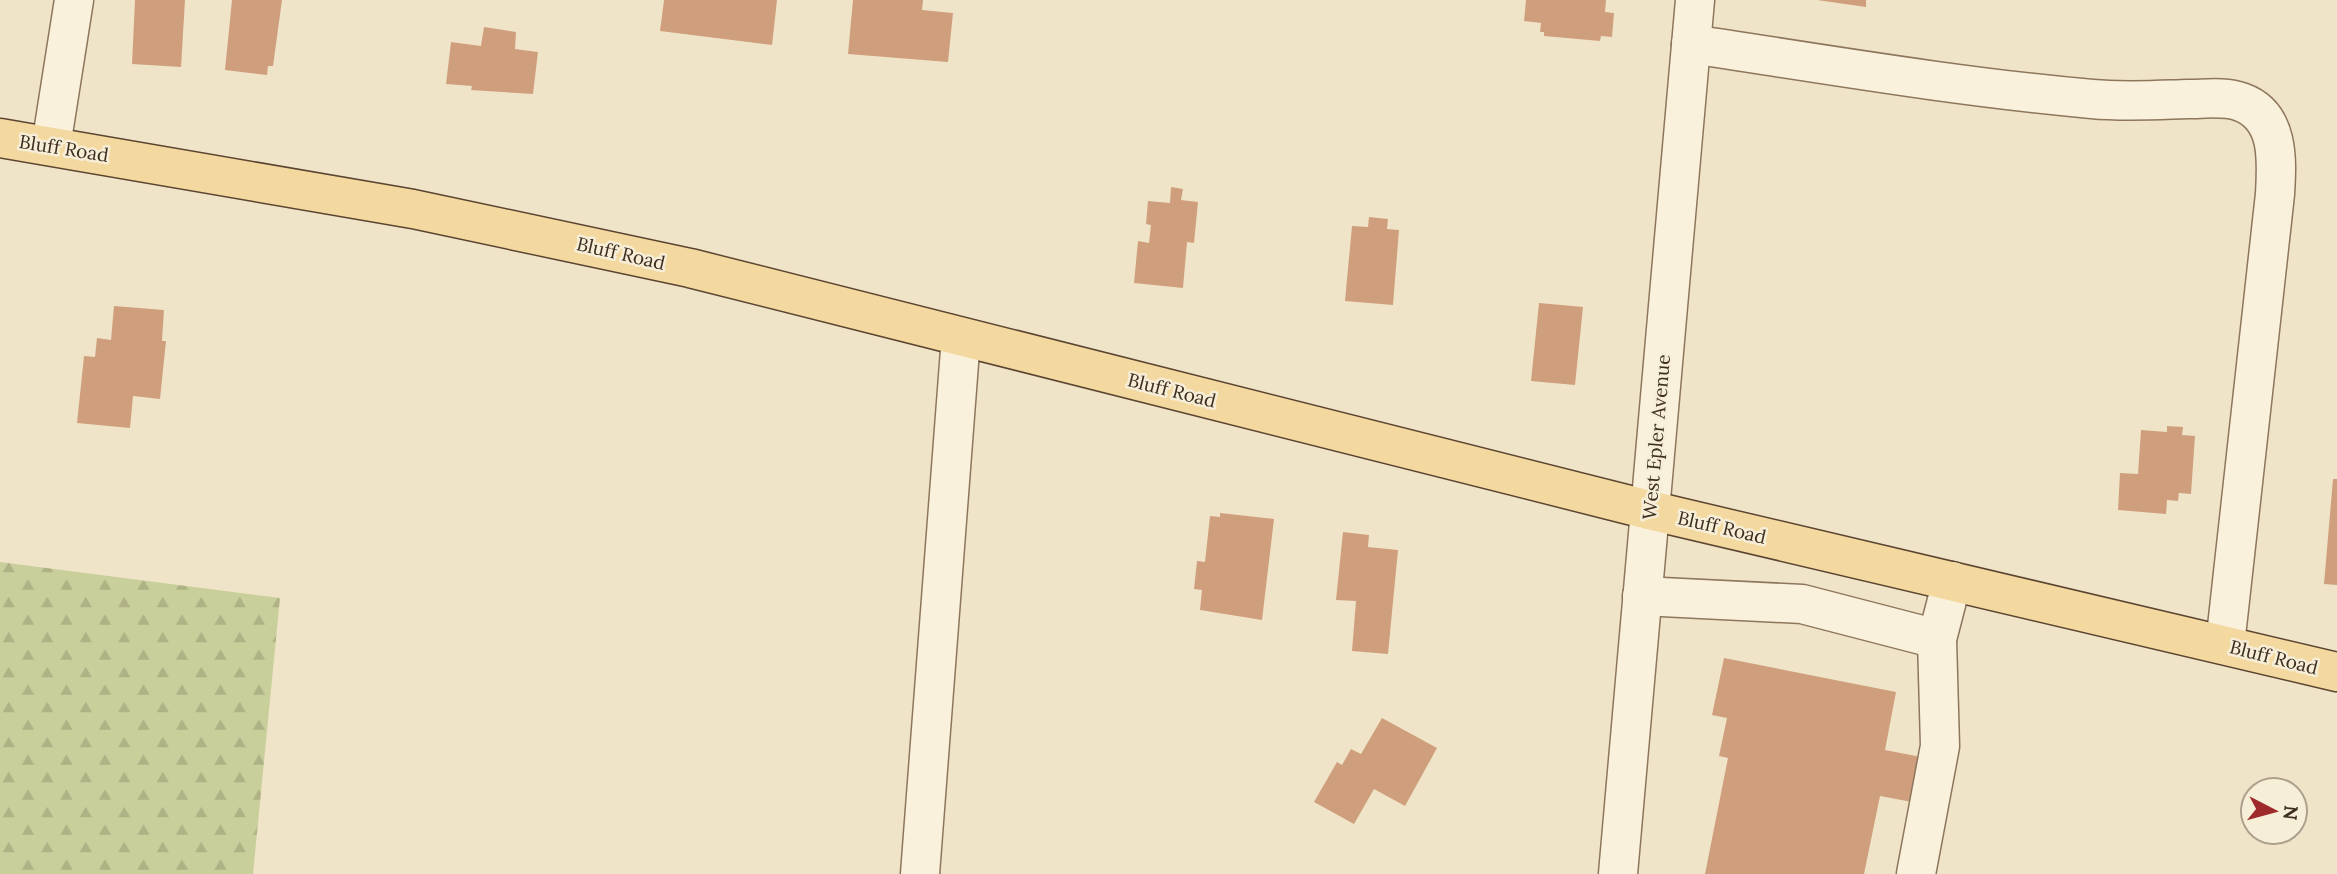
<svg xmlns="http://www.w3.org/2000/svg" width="2337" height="874" font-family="Lora,serif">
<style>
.forest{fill:url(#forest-firs)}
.building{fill:#cf9f7d}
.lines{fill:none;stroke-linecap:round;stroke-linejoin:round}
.minor-casing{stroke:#8d765c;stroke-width:41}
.major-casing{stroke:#5b4430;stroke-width:41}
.minor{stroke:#faf1dc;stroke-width:38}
.major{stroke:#f3d9a0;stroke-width:38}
.labels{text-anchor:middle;stroke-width:5;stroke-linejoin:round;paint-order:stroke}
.street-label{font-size:19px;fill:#3d2e20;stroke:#f7eed8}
</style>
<defs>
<pattern id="forest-firs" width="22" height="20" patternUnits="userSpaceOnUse" patternTransform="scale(1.75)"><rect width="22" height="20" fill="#c9cf9b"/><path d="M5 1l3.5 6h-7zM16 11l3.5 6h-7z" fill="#aeb285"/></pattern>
</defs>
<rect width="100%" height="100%" fill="#f0e4c8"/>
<path class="forest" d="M 0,562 L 280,598 L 253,874 L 0,874 Z"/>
<g class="building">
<path d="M 135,0 L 185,0 L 181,67 L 132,64 Z"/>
<path d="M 232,0 L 282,0 L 273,66 L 268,66 L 267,75 L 225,70 Z"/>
<path d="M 664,0 L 777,0 L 772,45 L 660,31 Z"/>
<path d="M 853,0 L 923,0 L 922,10 L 953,13 L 948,62 L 848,54 Z"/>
<path d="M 1526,0 L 1606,0 L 1605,12 L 1614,13 L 1612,37 L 1601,36 L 1600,41 L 1544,36 L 1544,32 L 1540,32 L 1541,23 L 1524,21 Z"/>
<path d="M 1817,0 L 1866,0 L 1866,7 Z"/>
<path d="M 484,27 L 516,32 L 515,49 L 538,52 L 533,94 L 471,90 L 472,86 L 446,84 L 451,42 L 481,46 Z"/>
<path d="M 1171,187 L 1183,189 L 1181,200 L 1198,202 L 1194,243 L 1187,242 L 1183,288 L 1134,283 L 1138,241 L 1149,243 L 1151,225 L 1146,224 L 1148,201 L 1170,203 Z"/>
<path d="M 1369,217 L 1388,219 L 1387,229 L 1399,230 L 1393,305 L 1345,301 L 1352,226 L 1368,227 Z"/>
<path d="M 1539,303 L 1583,307 L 1575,385 L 1531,381 Z"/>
<path d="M 114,306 L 164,310 L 162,341 L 166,341 L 160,399 L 133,396 L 130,428 L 77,423 L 84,356 L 95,357 L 97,338 L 111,340 Z"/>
<path d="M 2167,426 L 2183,427 L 2182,435 L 2195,436 L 2191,494 L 2179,493 L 2178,501 L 2167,500 L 2166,514 L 2118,510 L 2120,473 L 2138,474 L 2141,430 L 2167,432 Z"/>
<path d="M 2333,479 L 2337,479 L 2337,585 L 2324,584 Z"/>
<path d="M 1220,513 L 1274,519 L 1262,620 L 1200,610 L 1202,590 L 1194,589 L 1197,561 L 1205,562 L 1210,516 L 1220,517 Z"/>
<path d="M 1343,532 L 1369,535 L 1368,547 L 1398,550 L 1388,654 L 1352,651 L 1356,601 L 1336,600 Z"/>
<path d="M 1724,658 L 1896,692 L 1885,750 L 1921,757 L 1912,802 L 1880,796 L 1864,874 L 1705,874 L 1728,758 L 1719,756 L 1727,718 L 1712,715 Z"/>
<path d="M 1382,718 L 1437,748 L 1405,806 L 1374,789 L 1354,824 L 1314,802 L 1337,762 L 1342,765 L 1351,749 L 1361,754 Z"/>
</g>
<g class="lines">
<defs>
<g id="minor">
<path d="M 1691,44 C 1824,64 1957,87 2092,99 C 2124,102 2156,100 2188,99 C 2204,99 2225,96 2241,102 C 2280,116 2277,161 2275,194 L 2225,645"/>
<path d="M 51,146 L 74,0"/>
<path d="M 1642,596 L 1802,604 L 1937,639"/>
<path d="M 920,874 L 961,337"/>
<path d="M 1618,874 L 1695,0"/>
<path d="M 1916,874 L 1940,746 L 1937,639 L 1952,581"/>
</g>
<path id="major" d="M 0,138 L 413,209 L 690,268 L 1649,510 L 2337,672"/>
</defs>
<use href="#minor" class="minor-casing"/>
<use href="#major" class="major-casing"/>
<use href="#minor" class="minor"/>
<use href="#major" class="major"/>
</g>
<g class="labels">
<g class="street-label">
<text transform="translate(64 148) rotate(9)" y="7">Bluff Road</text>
<text transform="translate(621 253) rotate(13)" y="7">Bluff Road</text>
<text transform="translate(1172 390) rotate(14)" y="7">Bluff Road</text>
<text transform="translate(1656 437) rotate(-85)" y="7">West Epler Avenue</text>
<text transform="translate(1722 527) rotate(13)" y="7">Bluff Road</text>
<text transform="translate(2274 657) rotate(14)" y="7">Bluff Road</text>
</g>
</g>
<g transform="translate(2274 811) rotate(96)"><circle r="33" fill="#f7eed8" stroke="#ada18e" stroke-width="2"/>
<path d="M0-5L12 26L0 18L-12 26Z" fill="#9e2a2b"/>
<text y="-10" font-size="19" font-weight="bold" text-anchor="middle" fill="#3d2e20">N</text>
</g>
</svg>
